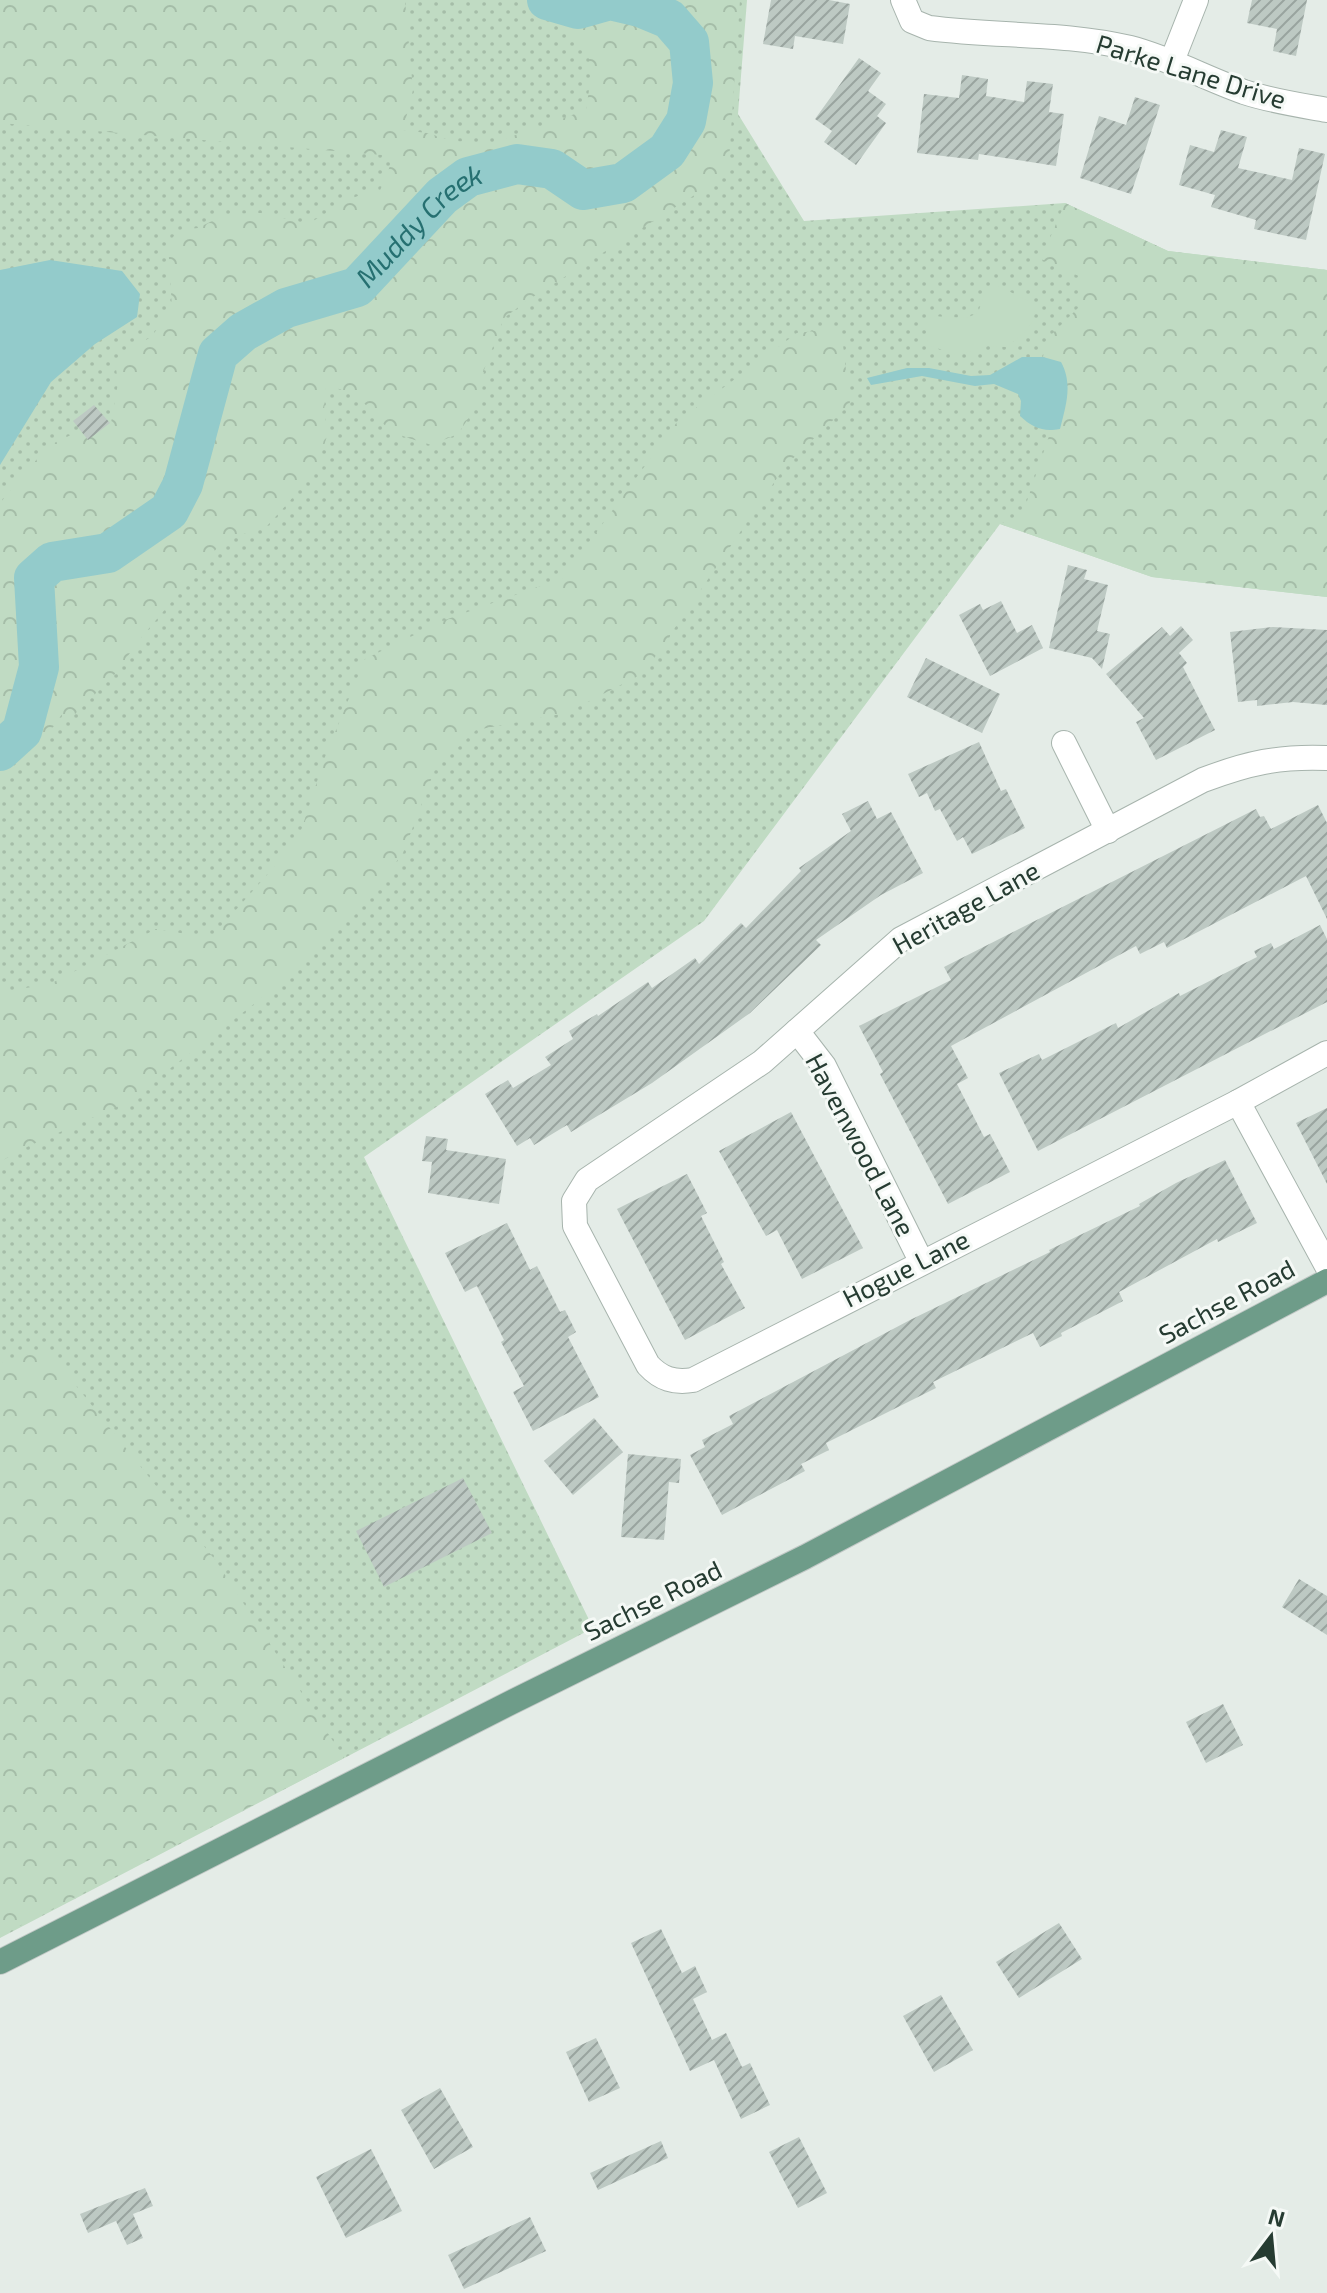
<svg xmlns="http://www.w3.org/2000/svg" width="1327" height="2293" font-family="'Exo 2',sans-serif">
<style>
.grass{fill:url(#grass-dots)}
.forest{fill:url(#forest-crowns)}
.pitch{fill:#c0dbc3}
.water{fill:#93cbcb}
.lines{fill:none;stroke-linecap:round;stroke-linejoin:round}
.river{stroke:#93cbcb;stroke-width:40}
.building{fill:url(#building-hatch)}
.minor-casing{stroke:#a7b4ad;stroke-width:26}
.major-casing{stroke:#c2c8c6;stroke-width:26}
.minor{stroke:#fff;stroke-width:24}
.major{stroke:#6e9c89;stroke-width:24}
.labels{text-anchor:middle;stroke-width:6;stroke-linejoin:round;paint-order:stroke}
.street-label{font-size:26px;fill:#263c32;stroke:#f5f9f6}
.water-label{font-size:28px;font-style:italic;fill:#267071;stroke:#f5f9f6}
</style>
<defs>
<pattern id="grass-dots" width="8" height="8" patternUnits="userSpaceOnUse" patternTransform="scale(2)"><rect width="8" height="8" fill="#c0dbc3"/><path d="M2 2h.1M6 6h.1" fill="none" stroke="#a5bda8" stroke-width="1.8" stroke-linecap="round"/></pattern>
<pattern id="forest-crowns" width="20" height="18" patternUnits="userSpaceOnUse" patternTransform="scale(2)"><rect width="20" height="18" fill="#c0dbc3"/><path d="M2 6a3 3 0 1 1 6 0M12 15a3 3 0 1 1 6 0" fill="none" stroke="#a5bda8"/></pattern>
<pattern id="building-hatch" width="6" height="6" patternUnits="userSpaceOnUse" patternTransform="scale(2)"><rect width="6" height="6" fill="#bdc9c3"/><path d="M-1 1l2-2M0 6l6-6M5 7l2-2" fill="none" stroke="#99a49f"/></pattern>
</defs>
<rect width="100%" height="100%" fill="#e4ece7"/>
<path class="grass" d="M 0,0 L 747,0 L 738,114 L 804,221 L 1065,203 L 1168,251 L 1327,270 L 1327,597 L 1152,577 L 1000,524 L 704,921 L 364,1157 L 593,1628 L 0,1938 Z"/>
<g class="forest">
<path d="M 0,0 L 405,0 L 413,90 L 403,130 L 427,133 L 453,141 L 493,143 L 586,110 C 588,94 593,75 589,59 C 583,36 539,15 522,0 L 740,0 L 728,174 L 528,300 L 504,318 L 484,370 L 481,399 L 458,434 L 431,445 C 420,441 405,438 394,432 C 370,417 362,386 326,388 L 324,410 L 328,433 L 318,464 L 289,502 L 267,526 L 223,541 L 140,639 L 114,675 L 72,717 L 62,714 L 54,726 L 0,780 L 0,503 L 48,446 L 77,432 L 111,423 L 118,383 L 115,361 L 152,336 L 172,308 L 168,243 L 179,230 L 198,228 L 226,214 L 261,213 L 300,222 L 313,221 L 350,199 L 368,192 L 379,193 L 394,156 L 0,123 Z"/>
<path d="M 1065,203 L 1168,251 L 1327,270 L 1327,597 L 1152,577 L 1000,524 L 1023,513 L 1051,430 L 1060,429 L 1061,362 L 1043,357 L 1046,340 L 1078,308 L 1081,277 L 1041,259 Z"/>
<path d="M 841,328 L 850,404 L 786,465 L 644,673 L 566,713 L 476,730 L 435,769 L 403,853 L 358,912 L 258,1001 L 125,1103 L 20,1150 L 0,1162 L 0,993 L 52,983 L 156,929 L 211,938 L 298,840 L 325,757 L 365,659 L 445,620 L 563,578 L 677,422 L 797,333 Z"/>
<path d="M 46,1348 L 216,1561 L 344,1758 L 0,1936 L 0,1363 Z"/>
</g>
<path class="pitch" d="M 990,286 L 998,286 L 1035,304 C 1037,326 1022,335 1006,347 L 988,346 L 957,355 L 928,345 L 925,325 L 932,316 L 966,318 L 978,313 L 985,291 Z"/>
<g class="water">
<path d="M 50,260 L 122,271 L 140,294 L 137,317 L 95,344 L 51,382 L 0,465 L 0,270 Z"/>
<path d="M 1022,357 L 1043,357 L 1061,362 C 1073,384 1066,405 1060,429 C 1043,432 1033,428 1020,416 L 1021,401 L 1018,394 L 994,384 L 975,386 L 922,376 L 871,385 L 867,378 L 907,368 L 929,368 L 971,376 L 990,375 Z"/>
</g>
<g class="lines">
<path class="river" id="s1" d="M 0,751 L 22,731 L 39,667 L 34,578 L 52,562 L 108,553 L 169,511 L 183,484 L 218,354 L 243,332 L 286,308 L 357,287 L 442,196 L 468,177 L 517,164 L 552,169 L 583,190 L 623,183 L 667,151 L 686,121 L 693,83 L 689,42 L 669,19 L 640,7 L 610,0 L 578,9 L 547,0"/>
</g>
<g class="building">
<path d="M 771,0 L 829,0 L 850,4 L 843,44 L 795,36 L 793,49 L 763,44 Z"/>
<path d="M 1252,0 L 1307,0 L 1296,56 L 1273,51 L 1277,29 L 1247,23 Z"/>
<path d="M 859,58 L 881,73 L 868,91 L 886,104 L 877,116 L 886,123 L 856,165 L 824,142 L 832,131 L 815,119 Z"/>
<path d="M 962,75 L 988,79 L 986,96 L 1024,102 L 1027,81 L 1053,84 L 1049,112 L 1064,114 L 1056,166 L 979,154 L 978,160 L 917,153 L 924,94 L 959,98 Z"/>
<path d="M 1135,97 L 1160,105 L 1131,194 L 1080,178 L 1099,116 L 1126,125 Z"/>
<path d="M 1221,130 L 1247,137 L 1238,168 L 1292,180 L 1299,148 L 1325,154 L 1306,240 L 1254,229 L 1256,220 L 1211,207 L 1215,195 L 1179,185 L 1190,145 L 1214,152 Z"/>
<path d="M 94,405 L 110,423 L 88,440 L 73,421 Z"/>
<path d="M 1068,565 L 1087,570 L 1084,579 L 1108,585 L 1097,631 L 1110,634 L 1102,669 L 1092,658 L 1049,648 Z"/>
<path d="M 1001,601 L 1017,633 L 1032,625 L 1043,648 L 990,676 L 959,615 L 980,604 L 983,610 Z"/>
<path d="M 1181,626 L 1193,640 L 1179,653 L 1187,663 L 1183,667 L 1215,730 L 1156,760 L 1136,722 L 1144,718 L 1106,674 L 1162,627 L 1170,636 Z"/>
<path d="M 1273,627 L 1327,630 L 1327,705 L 1293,702 L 1257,706 L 1257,700 L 1238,702 L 1230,632 Z"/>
<path d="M 926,658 L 1000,694 L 982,733 L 907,697 Z"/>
<path d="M 979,742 L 1001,791 L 1006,789 L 1025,828 L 972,854 L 963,837 L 957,841 L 940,809 L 935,811 L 927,793 L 919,797 L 908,774 Z"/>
<path d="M 868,801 L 877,819 L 891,812 L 923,873 L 881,895 L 816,940 L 821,945 L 750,1013 L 652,1083 L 571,1132 L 567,1125 L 534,1145 L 530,1138 L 517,1146 L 485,1094 L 508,1080 L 513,1088 L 551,1065 L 545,1057 L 573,1039 L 569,1031 L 597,1014 L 598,1016 L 648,982 L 652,988 L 695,958 L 699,964 L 741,923 L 746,928 L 801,871 L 799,868 L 851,831 L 842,814 Z"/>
<path d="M 1318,805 L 1327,823 L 1327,919 L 1306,876 L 1167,948 L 1164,942 L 1140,954 L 1136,946 L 951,1046 L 968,1078 L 957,1084 L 984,1137 L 990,1134 L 1010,1172 L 948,1204 L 880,1074 L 883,1072 L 859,1026 L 951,980 L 944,967 L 1256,809 L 1260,817 L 1264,816 L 1271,829 Z"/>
<path d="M 1320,925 L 1327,939 L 1327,1002 L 1038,1151 L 999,1073 L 1039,1054 L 1042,1060 L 1116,1023 L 1118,1028 L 1179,993 L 1180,996 L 1257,957 L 1254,951 L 1271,943 L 1274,949 Z"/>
<path d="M 1327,1108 L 1327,1184 L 1296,1123 Z"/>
<path d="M 791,1112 L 863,1248 L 802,1279 L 777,1230 L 766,1236 L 719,1151 Z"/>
<path d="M 426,1136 L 448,1139 L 446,1150 L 506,1159 L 499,1204 L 428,1193 L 432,1162 L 422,1161 Z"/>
<path d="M 1225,1160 L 1257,1223 L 1218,1242 L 1217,1239 L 1119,1292 L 1123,1301 L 1061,1333 L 1062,1336 L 1040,1347 L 1033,1333 L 933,1382 L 936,1388 L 826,1443 L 829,1450 L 801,1464 L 805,1471 L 722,1515 L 690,1455 L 705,1447 L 702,1440 L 733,1424 L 729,1416 L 910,1320 L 1050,1252 L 1049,1250 L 1140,1206 L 1139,1204 L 1176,1183 Z"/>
<path d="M 687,1174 L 707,1213 L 701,1216 L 724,1262 L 721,1264 L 745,1308 L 685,1340 L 617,1209 Z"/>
<path d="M 507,1223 L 530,1270 L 537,1266 L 560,1312 L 565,1310 L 576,1332 L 568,1337 L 599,1397 L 533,1431 L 513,1392 L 524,1386 L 501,1342 L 504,1340 L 477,1286 L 465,1292 L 445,1253 Z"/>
<path d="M 594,1418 L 623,1452 L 573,1495 L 544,1461 Z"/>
<path d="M 628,1454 L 681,1459 L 679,1483 L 669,1482 L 664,1540 L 621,1537 Z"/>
<path d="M 463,1478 L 492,1533 L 384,1587 L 356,1531 Z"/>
<path d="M 1299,1579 L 1327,1596 L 1327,1635 L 1282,1607 Z"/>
<path d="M 1223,1704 L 1243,1745 L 1206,1763 L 1186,1722 Z"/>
<path d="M 1059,1923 L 1082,1959 L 1019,1998 L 996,1962 Z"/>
<path d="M 661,1929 L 682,1973 L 695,1966 L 707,1992 L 693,1999 L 712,2040 L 726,2033 L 742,2067 L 750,2063 L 770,2105 L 741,2119 L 714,2060 L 690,2071 L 631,1943 Z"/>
<path d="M 941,1995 L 973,2050 L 934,2072 L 903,2016 Z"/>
<path d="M 596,2038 L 620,2088 L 589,2102 L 566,2052 Z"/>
<path d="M 440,2088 L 473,2147 L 434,2169 L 401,2110 Z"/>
<path d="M 799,2137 L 827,2193 L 798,2208 L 769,2152 Z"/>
<path d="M 661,2141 L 668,2158 L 598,2190 L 590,2173 Z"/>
<path d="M 371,2149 L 402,2211 L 346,2238 L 316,2177 Z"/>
<path d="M 145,2188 L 153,2206 L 133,2214 L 143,2238 L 127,2245 L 116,2221 L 88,2233 L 80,2214 Z"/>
<path d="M 530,2217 L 546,2251 L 464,2289 L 448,2255 Z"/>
</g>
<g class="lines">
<defs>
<g id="minor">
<path d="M 903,0 L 912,21 L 929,28 C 996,37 1064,32 1130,48 C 1169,58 1205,78 1244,92 C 1271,101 1299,105 1327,110"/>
<path d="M 1172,61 L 1196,0"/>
<path d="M 1064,743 L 1108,831"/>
<path d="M 1327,758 C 1279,756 1248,763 1203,780 L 901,939 L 762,1062 L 587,1180 L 574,1201 L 575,1226 L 648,1365 C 661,1379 674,1383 693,1380 L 1238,1102 L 1327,1053"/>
<path d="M 797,1031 L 824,1066 L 921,1261"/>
<path d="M 1238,1102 L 1327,1266"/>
</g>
<path id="major" d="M 0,1962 L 510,1703 L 805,1557 L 1327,1281"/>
</defs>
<use href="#minor" class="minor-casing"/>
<use href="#major" class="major-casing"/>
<use href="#minor" class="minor"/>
<use href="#major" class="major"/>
</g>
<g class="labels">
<g class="street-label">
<text transform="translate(1191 72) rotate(17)" y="9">Parke Lane Drive</text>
<text transform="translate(966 908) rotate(-29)" y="9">Heritage Lane</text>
<text transform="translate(860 1145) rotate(62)" y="9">Havenwood Lane</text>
<text transform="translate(906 1269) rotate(-27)" y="9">Hogue Lane</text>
<text transform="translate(1227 1302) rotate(-28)" y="9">Sachse Road</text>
<text transform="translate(653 1601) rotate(-26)" y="9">Sachse Road</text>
</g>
<g class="water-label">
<text dy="10" stroke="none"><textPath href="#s1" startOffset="750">Muddy Creek</textPath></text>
</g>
</g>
<g transform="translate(1271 2237) rotate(16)" stroke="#f5f9f6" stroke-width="6" paint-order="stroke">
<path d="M0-6L14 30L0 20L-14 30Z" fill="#263c32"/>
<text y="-12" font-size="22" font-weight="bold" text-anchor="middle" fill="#263c32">N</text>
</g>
</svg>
